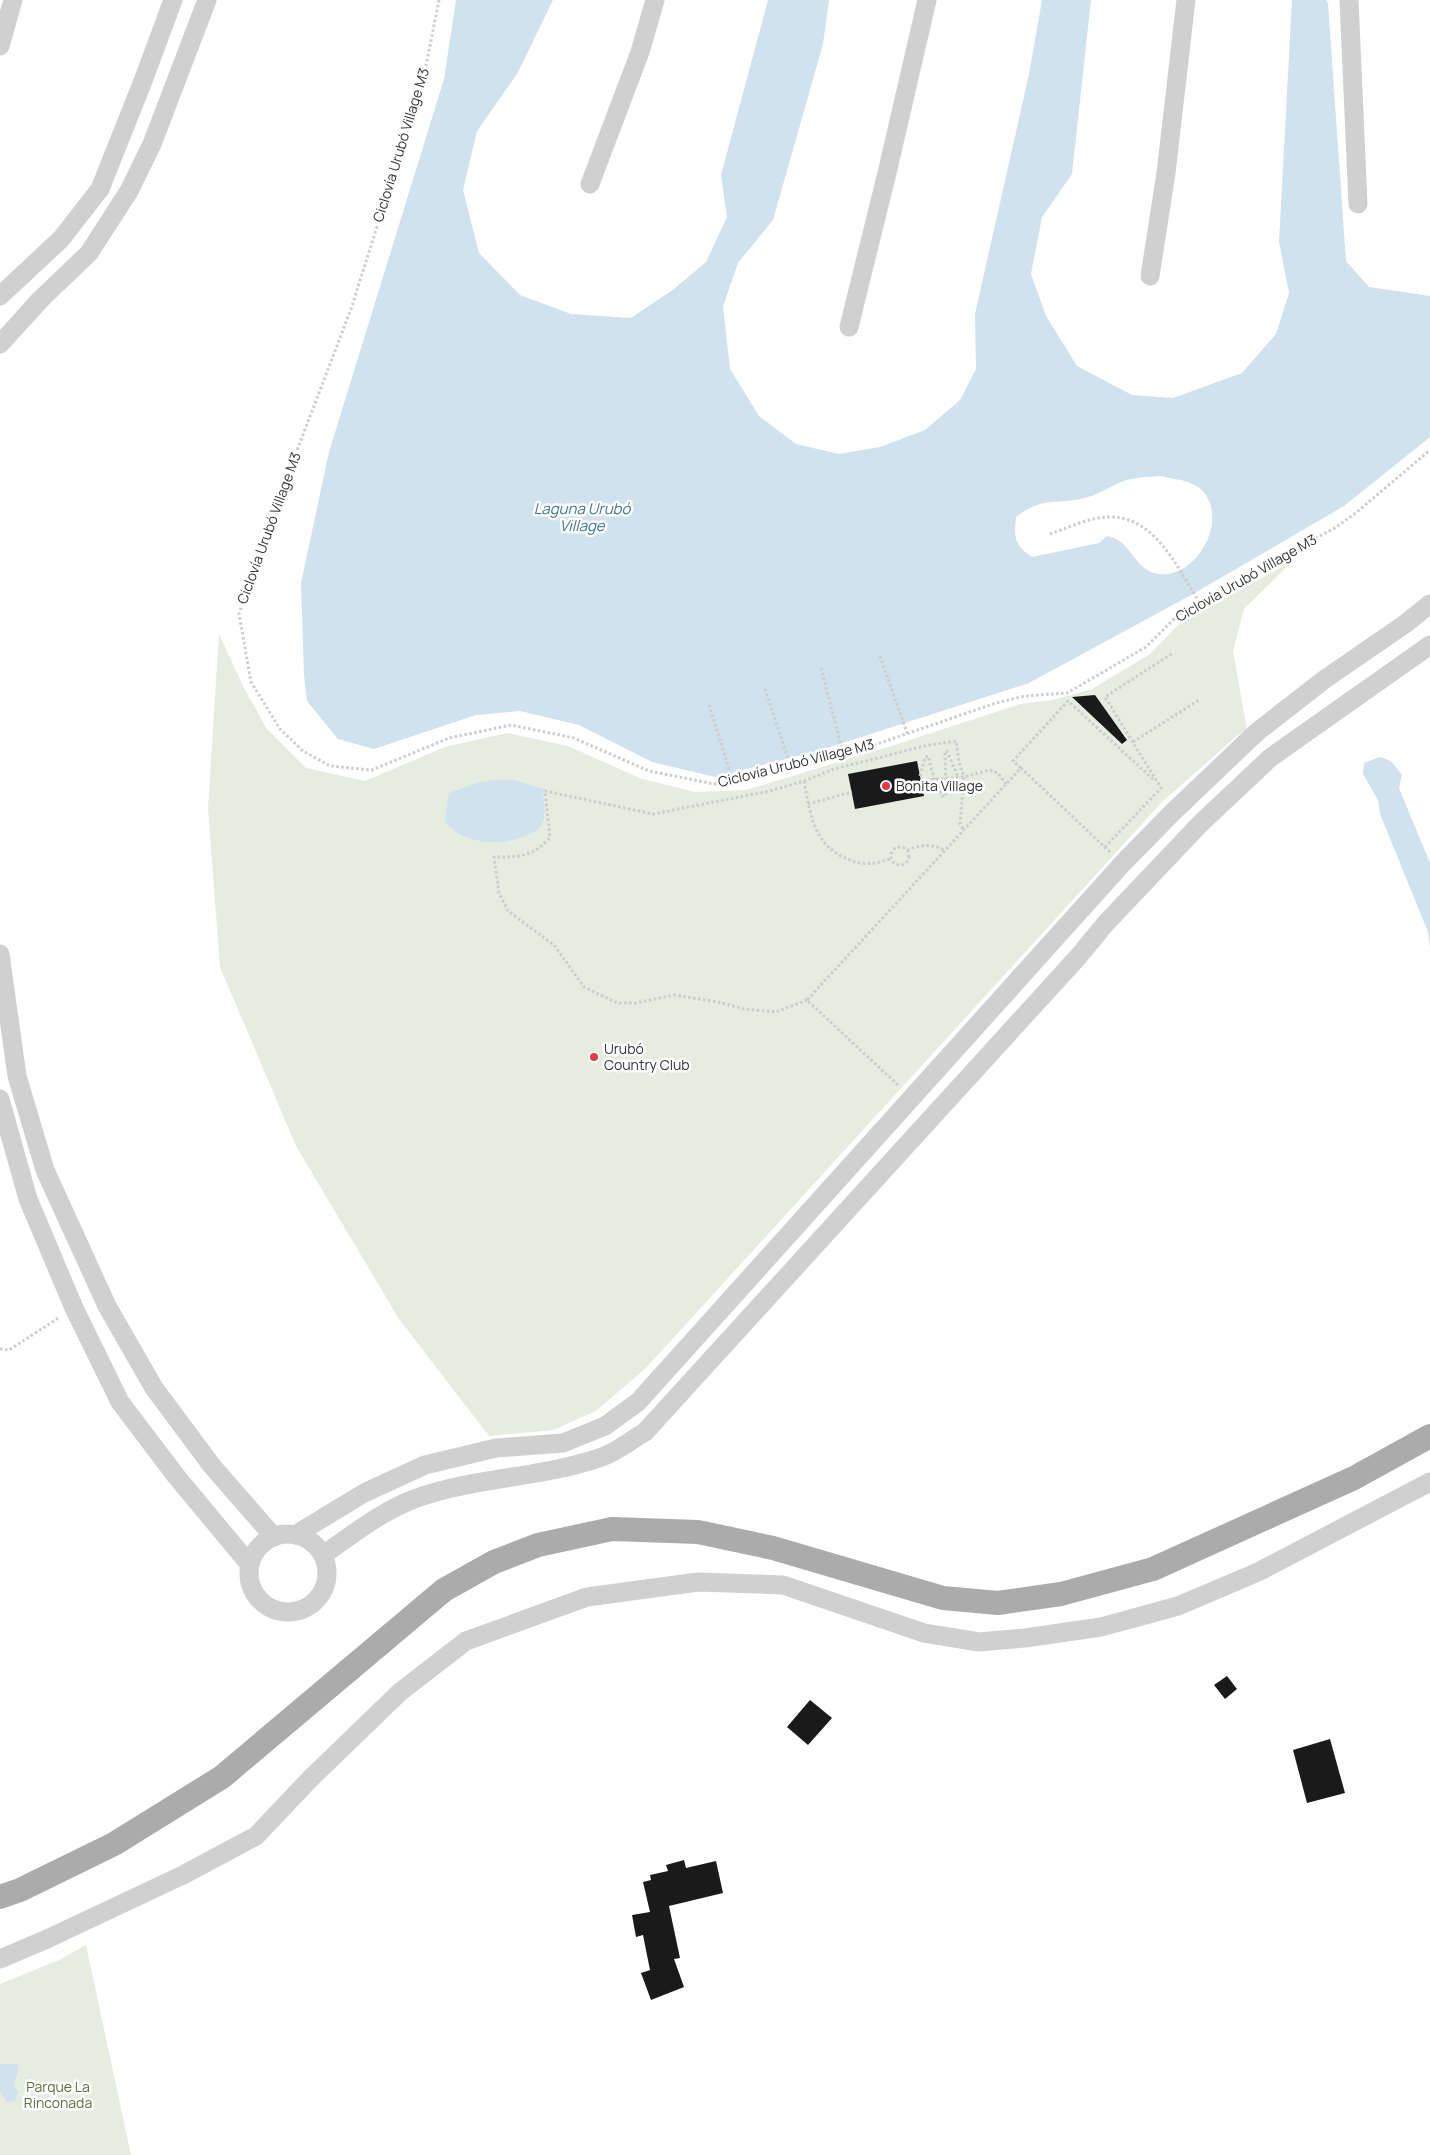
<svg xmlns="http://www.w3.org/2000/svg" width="1430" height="2155" font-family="Manrope,sans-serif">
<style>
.green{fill:#e6ecdf}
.water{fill:#cfe2ee;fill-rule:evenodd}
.building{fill:#1a1a1a}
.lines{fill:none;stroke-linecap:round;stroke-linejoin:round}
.path{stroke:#cdcdcd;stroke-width:3;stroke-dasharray:2.5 2.5;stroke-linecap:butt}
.minor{stroke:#d0d0d0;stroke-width:19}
.major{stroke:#ababab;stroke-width:24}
.poi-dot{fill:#e63946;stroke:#fff;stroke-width:2}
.labels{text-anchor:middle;stroke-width:5;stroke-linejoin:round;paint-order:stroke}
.street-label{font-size:14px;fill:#333;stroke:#fff}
.poi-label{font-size:14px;fill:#333;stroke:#fff;text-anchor:start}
.park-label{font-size:14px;fill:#56703f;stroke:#fff}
.water-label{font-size:15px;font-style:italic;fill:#3f7597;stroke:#fff}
</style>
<rect width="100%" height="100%" fill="#fff"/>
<g class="green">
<path d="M 1294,560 L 1244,609 L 1233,651 L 1247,730 L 1238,735 L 1162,802 L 646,1368 L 596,1411 L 553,1430 L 489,1436 L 399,1319 L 296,1146 L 220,967 L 208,808 L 219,634 L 243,686 L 266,728 L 306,768 L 365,781 L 445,747 L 507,733 L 568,746 L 642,779 L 695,792 L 746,790 L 885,748 L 1020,704 L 1052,700 L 1092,689 L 1150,654 L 1178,625 Z"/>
<path d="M 86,1945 L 131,2155 L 0,2155 L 0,1984 L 59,1960 Z"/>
</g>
<g class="water">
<path d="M 456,0 L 553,0 L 517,74 L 477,131 L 463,190 L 479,253 L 520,295 L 571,314 L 631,318 L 674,289 L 706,262 L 727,217 L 721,175 L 768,0 L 829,0 L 823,44 L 773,220 L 738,263 L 723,306 L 730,369 L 759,416 L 796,444 L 839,454 L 880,447 L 925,430 L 960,400 L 976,369 L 975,314 L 1029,74 L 1042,0 L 1091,0 L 1072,174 L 1042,217 L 1031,274 L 1046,316 L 1077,366 L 1132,395 L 1173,398 L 1242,373 L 1276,334 L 1289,293 L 1279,242 L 1292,0 L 1326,0 L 1328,3 L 1346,261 L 1369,287 L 1430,296 L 1430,437 L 1344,506 L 1193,594 L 1029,683 L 821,750 L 715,777 L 652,762 L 579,725 L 520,711 L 476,715 L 374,749 L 338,739 L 307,701 L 304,675 L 301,583 L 329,452 L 444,79 ZM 1161,476 C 1172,479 1189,480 1198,487 C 1234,514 1196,584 1154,573 C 1137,568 1131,548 1118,540 C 1115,538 1110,537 1107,536 L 1099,543 L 1032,557 C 1014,545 1014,537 1016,517 C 1044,495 1057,506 1088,497 C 1099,494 1109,487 1119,483 C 1132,477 1147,477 1161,476 Z"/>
<path d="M 1380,757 L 1391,761 L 1402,775 L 1399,788 L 1430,863 L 1430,948 L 1428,932 L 1380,814 L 1378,800 L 1363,774 L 1364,763 Z"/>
<path d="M 494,780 L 515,780 L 543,789 C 543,799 547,814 542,824 C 539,830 530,834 523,837 C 498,846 461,844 445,821 L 449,793 L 476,783 Z"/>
<path d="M 0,2064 L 17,2064 L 18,2070 L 14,2086 L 18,2092 L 15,2101 L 7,2102 L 0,2092 Z"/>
</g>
<g class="building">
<path d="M 1095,695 L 1127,740 L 1122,744 L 1072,697 Z"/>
<path d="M 917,761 L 924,796 L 855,809 L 848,774 Z"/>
<path d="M 1227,1676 L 1237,1689 L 1225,1699 L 1214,1685 Z"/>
<path d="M 810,1700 L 832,1718 L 808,1745 L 787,1727 Z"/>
<path d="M 1330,1739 L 1345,1793 L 1307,1803 L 1293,1750 Z"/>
<path d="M 684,1860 L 686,1868 L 716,1861 L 723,1893 L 669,1906 L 680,1958 L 674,1959 L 684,1987 L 651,2000 L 641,1973 L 650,1970 L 643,1935 L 636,1937 L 632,1915 L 650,1912 L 643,1882 L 651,1880 L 650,1875 L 668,1871 L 666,1865 Z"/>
</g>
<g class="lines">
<g class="path">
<path d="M 439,0 L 423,81 L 351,309 L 264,537 L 239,614 L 251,682 L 280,729 L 303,751 L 330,766 L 372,770 L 449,738 L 511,725 L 574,738 L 649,771 L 714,784 L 733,782 L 874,745 L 996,703 L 1025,696 L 1067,693 L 1146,647 L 1176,617 L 1274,560 L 1335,528 L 1357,512 L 1430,450"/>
<path d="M 1050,534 C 1070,527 1092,516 1113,517 C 1157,519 1179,571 1200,603"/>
<path d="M 880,656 L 907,733"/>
<path d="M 821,668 L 843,753"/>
<path d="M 765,689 L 791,767"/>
<path d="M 709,705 L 733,782"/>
<path d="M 1133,742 L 1199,700"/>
<path d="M 1021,768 L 1013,761 L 1068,701 L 1154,780"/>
<path d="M 920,776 L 925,757 L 928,756 L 934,778 L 942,796 L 946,796 L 945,752 L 947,751 L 958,777"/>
<path d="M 921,780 L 964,777 L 989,770 L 998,773 L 1006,784"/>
<path d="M 804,781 C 811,816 813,846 850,860 C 864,866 878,864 892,858"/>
<path d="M 808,804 L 852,792"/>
<path d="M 1105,847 L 1161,788 L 1105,697 L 1173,653"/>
<circle cx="900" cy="856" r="9"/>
<path d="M 907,850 C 921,845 932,843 945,851"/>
<path d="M 807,1000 L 776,1012 L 745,1009 L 718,1002 L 674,995 L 635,1003 L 617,1003 L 584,987 L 554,945 L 508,911 L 499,893 L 494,857 C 519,857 534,857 550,837 L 545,791 L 653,814 L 770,791 L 804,781 L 834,769 L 878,758 L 924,746 L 956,741 L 959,762 L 964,777 L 960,824 L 964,830"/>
<path d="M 898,1085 L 807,1000 L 1021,768 L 1111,853"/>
<path d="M 0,1349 L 9,1350 L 60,1317"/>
</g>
<g class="minor">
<path d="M 1349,0 L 1358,204"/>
<path d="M 0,46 L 13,0"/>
<path d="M 590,184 L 640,52 L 655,0"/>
<path d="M 1150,276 L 1166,173 L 1186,0"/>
<path d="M 0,296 L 61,239 L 100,189 L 143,81 L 173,0"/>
<path d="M 849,327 L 887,173 L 927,0"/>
<path d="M 0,344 L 40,300 L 89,253 L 129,191 L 152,144 L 207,0"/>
<path d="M 0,954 L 17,1076 L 45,1170 L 107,1306 L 154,1388 L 212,1466 L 274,1537"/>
<path d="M 0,1099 L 28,1199 L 74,1308 L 120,1402 L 176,1476 L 250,1565"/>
<circle cx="288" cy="1573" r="39"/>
<path d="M 295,1535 L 364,1493 L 425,1465 L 496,1448 L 563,1443 L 605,1426 L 638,1402 L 1123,863 L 1173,812 L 1257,732 L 1325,679 L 1405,624 L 1430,604"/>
<path d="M 323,1555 C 352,1535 383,1510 417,1498 C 476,1477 542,1478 602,1457 C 617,1452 631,1440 645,1432 L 1078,957 L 1106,923 L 1200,824 L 1270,758 L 1430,645"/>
<path d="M 0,1959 L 47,1939 L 183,1875 L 256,1836 L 311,1778 L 400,1692 L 466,1641 L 587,1597 L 698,1582 L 783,1585 L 924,1633 L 979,1642 L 1025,1638 L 1101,1627 L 1178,1606 L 1258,1572 L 1430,1482"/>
</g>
<path class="major" d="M 0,1897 L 20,1890 L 114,1844 L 222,1777 L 444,1590 L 494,1562 L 538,1545 L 612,1529 L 698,1532 L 773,1548 L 943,1598 L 998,1603 L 1061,1594 L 1153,1569 L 1354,1478 L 1430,1436"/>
</g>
<g class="poi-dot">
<circle cx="886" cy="786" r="5"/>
<circle cx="594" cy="1057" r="5"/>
</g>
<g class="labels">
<g class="street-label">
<text transform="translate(401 145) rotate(-73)" y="5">Ciclovía Urubó Village M3</text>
<text transform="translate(269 528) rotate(-70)" y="5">Ciclovía Urubó Village M3</text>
<text transform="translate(1246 578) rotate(-30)" y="5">Ciclovía Urubó Village M3</text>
<text transform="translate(796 763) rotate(-14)" y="5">Ciclovía Urubó Village M3</text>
</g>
<g class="poi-label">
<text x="896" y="791">Bonita Village</text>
<text x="604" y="1054">Urubó<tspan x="604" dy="16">Country Club</tspan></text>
</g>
<g class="park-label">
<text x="58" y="2092">Parque La<tspan x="58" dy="16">Rinconada</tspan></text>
</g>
<g class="water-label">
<text x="582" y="514">Laguna Urubó<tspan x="582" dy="17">Village</tspan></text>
</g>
</g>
</svg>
